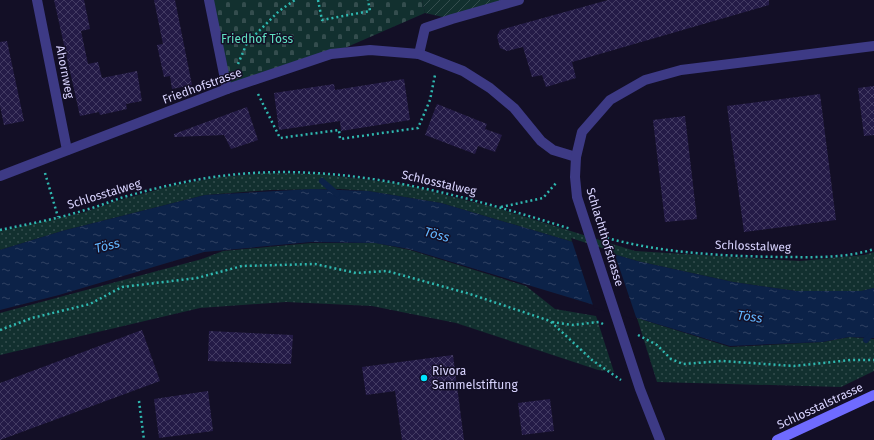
<svg xmlns="http://www.w3.org/2000/svg" width="874" height="440" font-family="'Fira Sans',sans-serif">
<style>
.grass{fill:url(#grass-dots)}
.cemetery{fill:url(#cemetery-stones)}
.garden{fill:url(#garden-furrows)}
.water{fill:url(#water-ripples)}
.pier{fill:#130f26}
.lines{fill:none;stroke-linecap:round;stroke-linejoin:round}
.stream{stroke:#0c2248;stroke-width:6}
.building{fill:url(#building-cross-hatch)}
.path{stroke:#2fb8b0;stroke-width:2.5;stroke-dasharray:2 3;stroke-linecap:butt}
.service{stroke:#3d3a85;stroke-width:10}
.minor{stroke:#3d3a85;stroke-width:10}
.secondary{stroke:#6f6bff;stroke-width:10}
.poi-dot{fill:#00e5ff;stroke:#130f26;stroke-width:1.5}
.labels{text-anchor:middle;stroke-width:3;stroke-linejoin:round;paint-order:stroke}
.park-label{font-size:12px;fill:#5fe0c0;stroke:#130f26}
.street-label{font-size:12px;fill:#d9d4ff;stroke:#130f26}
.poi-label{font-size:12px;fill:#d9d4ff;stroke:#130f26;text-anchor:start}
.water-label{font-size:13px;font-style:italic;fill:#62b6ff;stroke:#130f26}
</style>
<defs>
<pattern id="grass-dots" width="8" height="8" patternUnits="userSpaceOnUse"><rect width="8" height="8" fill="#12302f"/><path d="M2 2h.1M6 6h.1" fill="none" stroke="#344d4e" stroke-width="1.8" stroke-linecap="round"/></pattern>
<pattern id="cemetery-stones" width="16" height="16" patternUnits="userSpaceOnUse"><rect width="16" height="16" fill="#12302f"/><path d="M2 7V4a2 2 0 0 1 4 0v3zM10 15v-3a2 2 0 0 1 4 0v3z" fill="#344d4e"/></pattern>
<pattern id="garden-furrows" width="10" height="10" patternUnits="userSpaceOnUse"><rect width="10" height="10" fill="#12302f"/><path d="M-1 1l2-2M0 10L10 0M9 11l2-2" fill="none" stroke="#344d4e"/></pattern>
<pattern id="water-ripples" width="26" height="14" patternUnits="userSpaceOnUse"><rect width="26" height="14" fill="#0c2248"/><path d="M2 4q2-2 4 0t4 0M15 11q2-2 4 0t4 0" fill="none" stroke="#2f4163"/></pattern>
<pattern id="building-cross-hatch" width="8" height="8" patternUnits="userSpaceOnUse"><rect width="8" height="8" fill="#241b47"/><path d="M0 0l8 8M0 8l8-8" fill="none" stroke="#433b63"/></pattern>
</defs>
<rect width="100%" height="100%" fill="#130f26"/>
<g class="grass">
<path d="M 267,173 L 320,174 L 403,184 L 497,208 L 635,251 L 800,261 L 864,255 L 874,252 L 874,288 L 862,291 L 796,291 L 733,282 L 637,261 L 441,203 L 368,191 L 340,189 L 270,190 L 205,195 L 62,231 L 0,250 L 0,231 L 85,212 L 116,201 L 175,185 L 220,177 Z"/>
<path d="M 311,243 L 376,243 L 410,250 L 526,286 L 555,309 L 596,316 L 614,372 L 598,370 L 456,323 L 372,306 L 286,302 L 200,308 L 0,355 L 0,313 L 202,259 L 223,251 Z"/>
<path d="M 637,318 L 730,347 L 823,342 L 850,337 L 874,339 L 874,371 L 841,387 L 657,382 Z"/>
</g>
<path class="cemetery" d="M 209,0 L 422,0 L 425,13 L 331,54 L 227,89 Z"/>
<path class="garden" d="M 422,0 L 519,0 L 452,19 L 425,13 Z"/>
<path class="water" d="M 312,189 L 368,191 L 441,203 L 637,261 L 733,282 L 796,291 L 861,291 L 874,288 L 874,338 L 849,337 L 822,342 L 730,346 L 409,249 L 375,243 L 311,242 L 204,252 L 59,295 L 0,310 L 0,250 L 62,231 L 205,195 Z"/>
<path class="pier" d="M 571,238 L 614,252 L 637,320 L 594,308 Z"/>
<g class="lines">
<g class="stream">
<path d="M 322,181 L 337,194"/>
<path d="M 866,340 L 874,331"/>
</g>
</g>
<g class="building">
<path d="M 54,0 L 84,0 L 90,29 L 81,31 L 88,64 L 98,62 L 102,78 L 137,71 L 142,101 L 126,104 L 127,109 L 100,115 L 99,112 L 80,116 Z"/>
<path d="M 154,0 L 175,0 L 192,85 L 172,89 L 170,76 L 164,77 L 157,45 L 163,44 Z"/>
<path d="M 608,0 L 769,0 L 769,5 L 572,62 L 576,78 L 546,87 L 542,75 L 532,77 L 523,47 L 507,51 L 500,48 L 497,36 L 500,30 Z"/>
<path d="M 7,41 L 24,121 L 4,125 L 0,106 L 0,42 Z"/>
<path d="M 404,79 L 410,120 L 341,131 L 340,121 L 279,130 L 274,93 L 334,84 L 335,90 Z"/>
<path d="M 874,86 L 874,135 L 864,136 L 858,88 Z"/>
<path d="M 820,94 L 836,220 L 744,232 L 727,106 Z"/>
<path d="M 437,104 L 487,124 L 485,129 L 502,135 L 495,152 L 478,146 L 475,154 L 425,135 Z"/>
<path d="M 247,107 L 258,140 L 231,149 L 224,135 L 174,137 L 174,134 Z"/>
<path d="M 685,116 L 697,219 L 665,222 L 653,120 Z"/>
<path d="M 142,330 L 160,381 L 0,440 L 0,383 Z"/>
<path d="M 209,331 L 293,335 L 291,364 L 208,361 Z"/>
<path d="M 453,355 L 464,440 L 402,440 L 395,391 L 366,395 L 362,367 Z"/>
<path d="M 208,391 L 213,431 L 159,438 L 154,399 Z"/>
<path d="M 550,399 L 554,431 L 522,435 L 518,403 Z"/>
</g>
<g class="lines">
<g class="path">
<path d="M 318,0 L 322,20 L 370,11 L 368,0"/>
<path d="M 238,64 L 247,43 L 279,11 L 295,0"/>
<path d="M 258,94 L 280,138 L 339,130 L 340,139 L 418,128 L 430,100 L 435,75"/>
<path d="M 45,173 L 58,217"/>
<path d="M 501,207 L 543,198 L 557,182"/>
<path d="M 0,230 C 28,224 57,219 85,210 C 101,206 115,199 131,195 C 156,188 182,182 207,178 C 332,158 453,192 571,229"/>
<path d="M 607,238 C 663,253 722,256 780,257 C 811,257 844,259 874,249"/>
<path d="M 552,322 L 572,325 L 599,322 L 603,324"/>
<path d="M 0,330 L 32,318 L 90,304 L 122,287 L 197,278 L 242,266 L 315,264 L 356,273 L 387,271 L 470,294 L 550,321 L 592,360 L 621,380"/>
<path d="M 638,335 L 657,345 L 671,359 L 683,364 L 722,361 L 794,366 L 851,360 L 874,360"/>
<path d="M 139,401 L 144,440"/>
</g>
<path class="service" d="M 419,54 L 425,28 L 452,19 L 519,0"/>
<g class="minor">
<path d="M 37,0 L 67,150"/>
<path d="M 209,0 L 227,89"/>
<path d="M 0,176 L 227,89 L 331,54 L 370,50 L 419,54 L 463,71 L 490,88 L 514,108 L 541,141 L 553,150 L 576,157"/>
<path d="M 660,440 L 640,389 L 577,197 L 575,177 L 576,157 L 582,132 L 610,100 L 645,80 L 681,70 L 874,46"/>
</g>
<path class="secondary" d="M 777,440 L 874,395"/>
</g>
<circle class="poi-dot" cx="424" cy="378" r="4"/>
<g class="labels">
<g class="park-label">
<text x="257" y="43">Friedhof Töss</text>
</g>
<g class="street-label">
<text transform="translate(65 72) rotate(79)" y="4">Ahornweg</text>
<text transform="translate(202 86) rotate(-20)" y="4">Friedhofstrasse</text>
<text transform="translate(439 183) rotate(13)" y="4">Schlosstalweg</text>
<text transform="translate(104 194) rotate(-17)" y="4">Schlosstalweg</text>
<text transform="translate(605 237) rotate(73)" y="4">Schlachthofstrasse</text>
<text transform="translate(753 246) rotate(2)" y="4">Schlosstalweg</text>
<text transform="translate(820 406) rotate(-25)" y="4">Schlosstalstrasse</text>
</g>
<g class="poi-label">
<text x="432" y="375">Rivora<tspan x="432" dy="14">Sammelstiftung</tspan></text>
</g>
<g class="water-label">
<text transform="translate(437 234) rotate(15)" y="5">Töss</text>
<text transform="translate(107 245) rotate(-14)" y="5">Töss</text>
<text transform="translate(750 316) rotate(8)" y="5">Töss</text>
</g>
</g>
</svg>
